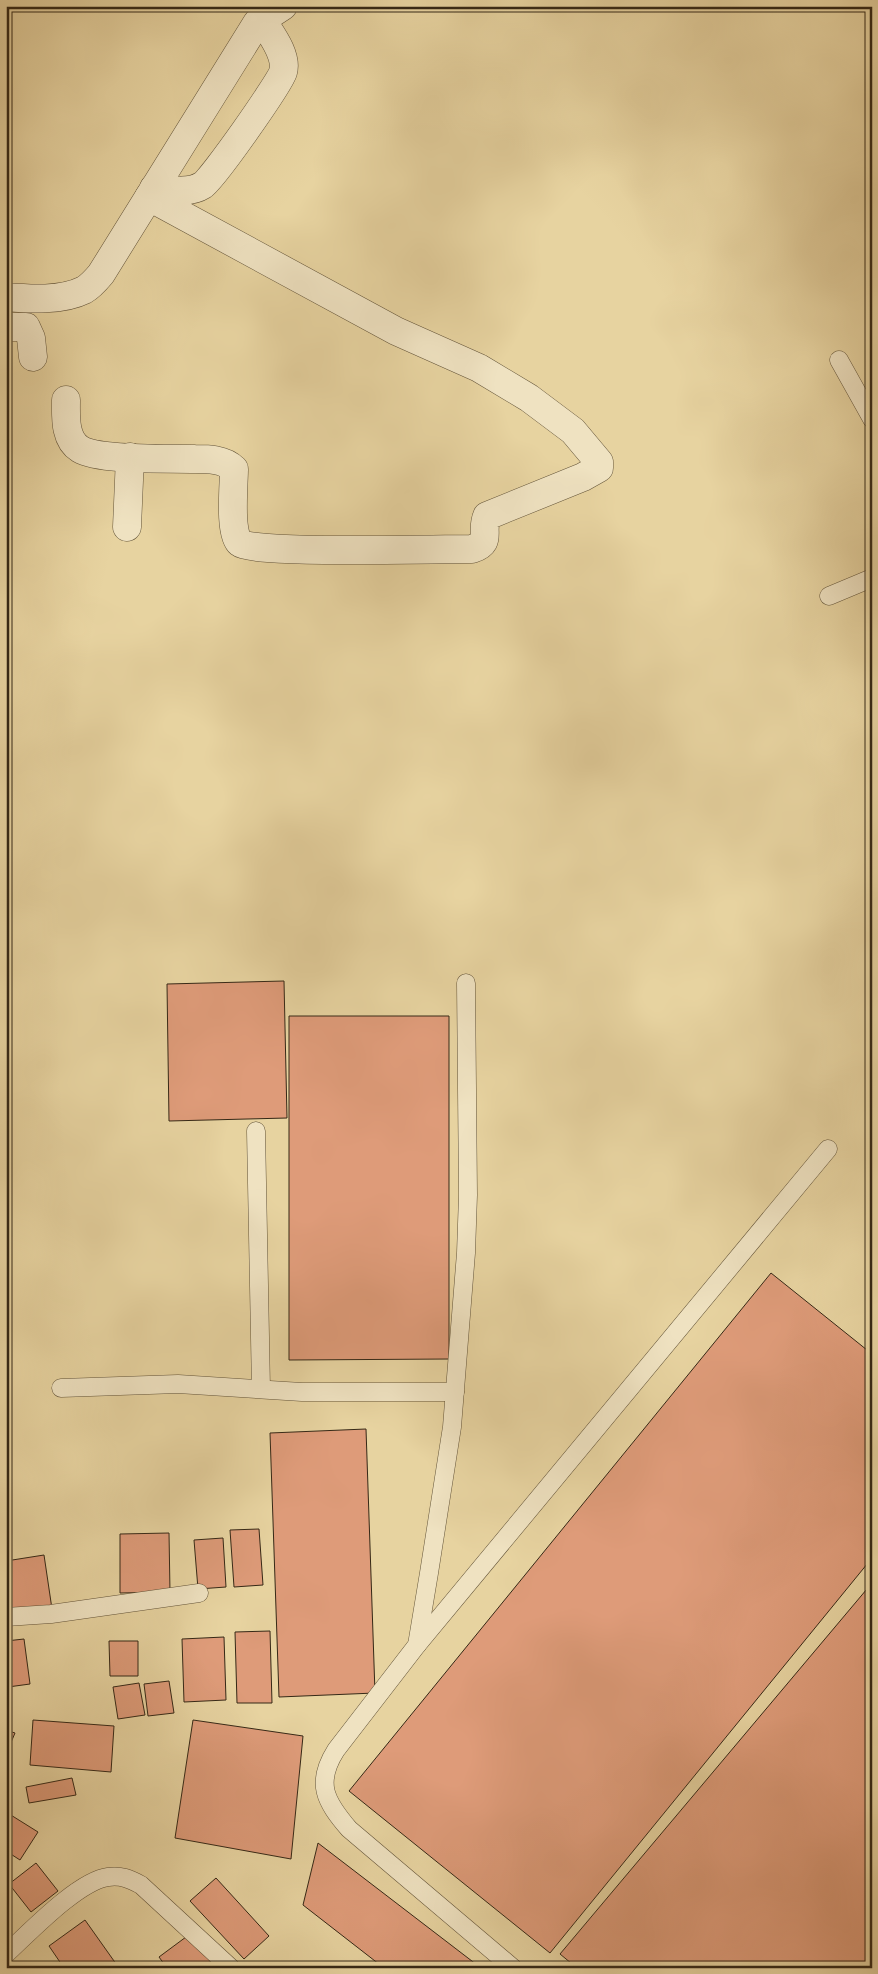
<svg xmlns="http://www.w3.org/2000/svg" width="878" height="1974" font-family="'Gentium Book Plus',serif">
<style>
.building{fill:#de9b79;stroke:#352816}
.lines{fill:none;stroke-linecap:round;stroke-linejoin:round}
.service-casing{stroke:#625338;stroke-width:19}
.minor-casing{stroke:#625338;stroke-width:29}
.service{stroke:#efe2c1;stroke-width:18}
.minor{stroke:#efe2c1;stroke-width:28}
</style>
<rect width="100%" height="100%" fill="#e7d3a0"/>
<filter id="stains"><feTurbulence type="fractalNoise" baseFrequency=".004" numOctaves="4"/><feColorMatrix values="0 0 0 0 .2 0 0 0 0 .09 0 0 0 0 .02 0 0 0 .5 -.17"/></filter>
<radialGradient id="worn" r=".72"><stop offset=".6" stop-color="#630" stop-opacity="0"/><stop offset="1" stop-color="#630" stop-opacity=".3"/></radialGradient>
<g class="building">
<path d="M 284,981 L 287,1118 L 169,1121 L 167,984 Z"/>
<path d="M 289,1016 L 449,1016 L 449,1359 L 289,1360 Z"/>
<path d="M 771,1273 L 872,1354 L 872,1558 L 550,1953 L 349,1791 Z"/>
<path d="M 366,1429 L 375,1693 L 279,1697 L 270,1433 Z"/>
<path d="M 259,1529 L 263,1585 L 234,1587 L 230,1530 Z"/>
<path d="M 169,1533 L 170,1592 L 120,1593 L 120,1534 Z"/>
<path d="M 223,1538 L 226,1587 L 198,1589 L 194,1540 Z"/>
<path d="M 44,1555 L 52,1609 L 6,1615 L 6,1561 Z"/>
<path d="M 872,1583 L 872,1968 L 577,1968 L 560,1954 Z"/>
<path d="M 270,1631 L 272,1703 L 237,1703 L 235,1632 Z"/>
<path d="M 224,1637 L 226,1700 L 184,1702 L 182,1639 Z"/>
<path d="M 24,1639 L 30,1684 L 8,1687 L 6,1641 Z"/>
<path d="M 109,1641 L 138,1641 L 138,1676 L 110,1676 Z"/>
<path d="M 169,1681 L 174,1713 L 148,1716 L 144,1684 Z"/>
<path d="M 139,1683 L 145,1715 L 118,1719 L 113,1687 Z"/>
<path d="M 33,1720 L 114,1726 L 111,1772 L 30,1765 Z"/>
<path d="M 193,1720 L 303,1736 L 291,1859 L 175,1838 Z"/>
<path d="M 6,1730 L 15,1733 L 6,1754 Z"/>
<path d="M 72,1778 L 76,1795 L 29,1803 L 26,1787 Z"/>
<path d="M 6,1812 L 38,1832 L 20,1860 L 6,1851 Z"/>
<path d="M 318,1843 L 481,1968 L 384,1968 L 303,1905 Z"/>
<path d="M 36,1863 L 58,1891 L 31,1912 L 9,1884 Z"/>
<path d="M 216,1878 L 269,1936 L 244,1959 L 190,1901 Z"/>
<path d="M 85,1920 L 119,1968 L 64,1968 L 49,1946 Z"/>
<path d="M 190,1934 L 215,1968 L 167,1968 L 159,1957 Z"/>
</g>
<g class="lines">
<defs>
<g id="service">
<path d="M 839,360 L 872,419"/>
<path d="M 829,596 L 872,578"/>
<path d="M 466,983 L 468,1195 L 466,1253 L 452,1427 L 429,1573 L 417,1645 L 336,1750 C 315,1783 325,1801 349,1829 L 513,1968"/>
<path d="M 256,1131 L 261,1389"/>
<path d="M 61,1388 L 178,1384 L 302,1392 L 455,1392"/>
<path d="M 6,1617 L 51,1614 L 199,1593"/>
<path d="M 417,1645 L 828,1149"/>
<path d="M 6,1954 C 29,1933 78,1881 108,1877 C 121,1875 130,1879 141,1885 L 231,1968"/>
</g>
<g id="minor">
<path d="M 154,188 C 170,190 189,194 203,185 C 211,181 280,83 283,72 C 288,55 270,33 262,20"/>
<path d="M 6,297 C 30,299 62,301 84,290 C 91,286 96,280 101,274 L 257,23 L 283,6"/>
<path d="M 6,327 L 26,327 L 31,338 L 33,357"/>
<path d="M 66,400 C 66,416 64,439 80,449 C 100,461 169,458 195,459 C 208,459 224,459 234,469 C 234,484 229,534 240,543 C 253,554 442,549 472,549 C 493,542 480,532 487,516 L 583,477 L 599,468 L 599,462 L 573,431 L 529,398 L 479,368 L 396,331 L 149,197"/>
<path d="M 127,527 L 130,457"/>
</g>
</defs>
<use href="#service" class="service-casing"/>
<use href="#minor" class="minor-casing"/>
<use href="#service" class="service"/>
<use href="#minor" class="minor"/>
</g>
<rect width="878" height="1974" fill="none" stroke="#e7d3a0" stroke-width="25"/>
<rect x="8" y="8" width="863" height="1959" fill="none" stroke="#352816" stroke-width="2.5"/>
<rect x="12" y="12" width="853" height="1949" fill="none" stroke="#352816"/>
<rect width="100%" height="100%" filter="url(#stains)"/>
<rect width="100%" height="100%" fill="url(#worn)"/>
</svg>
